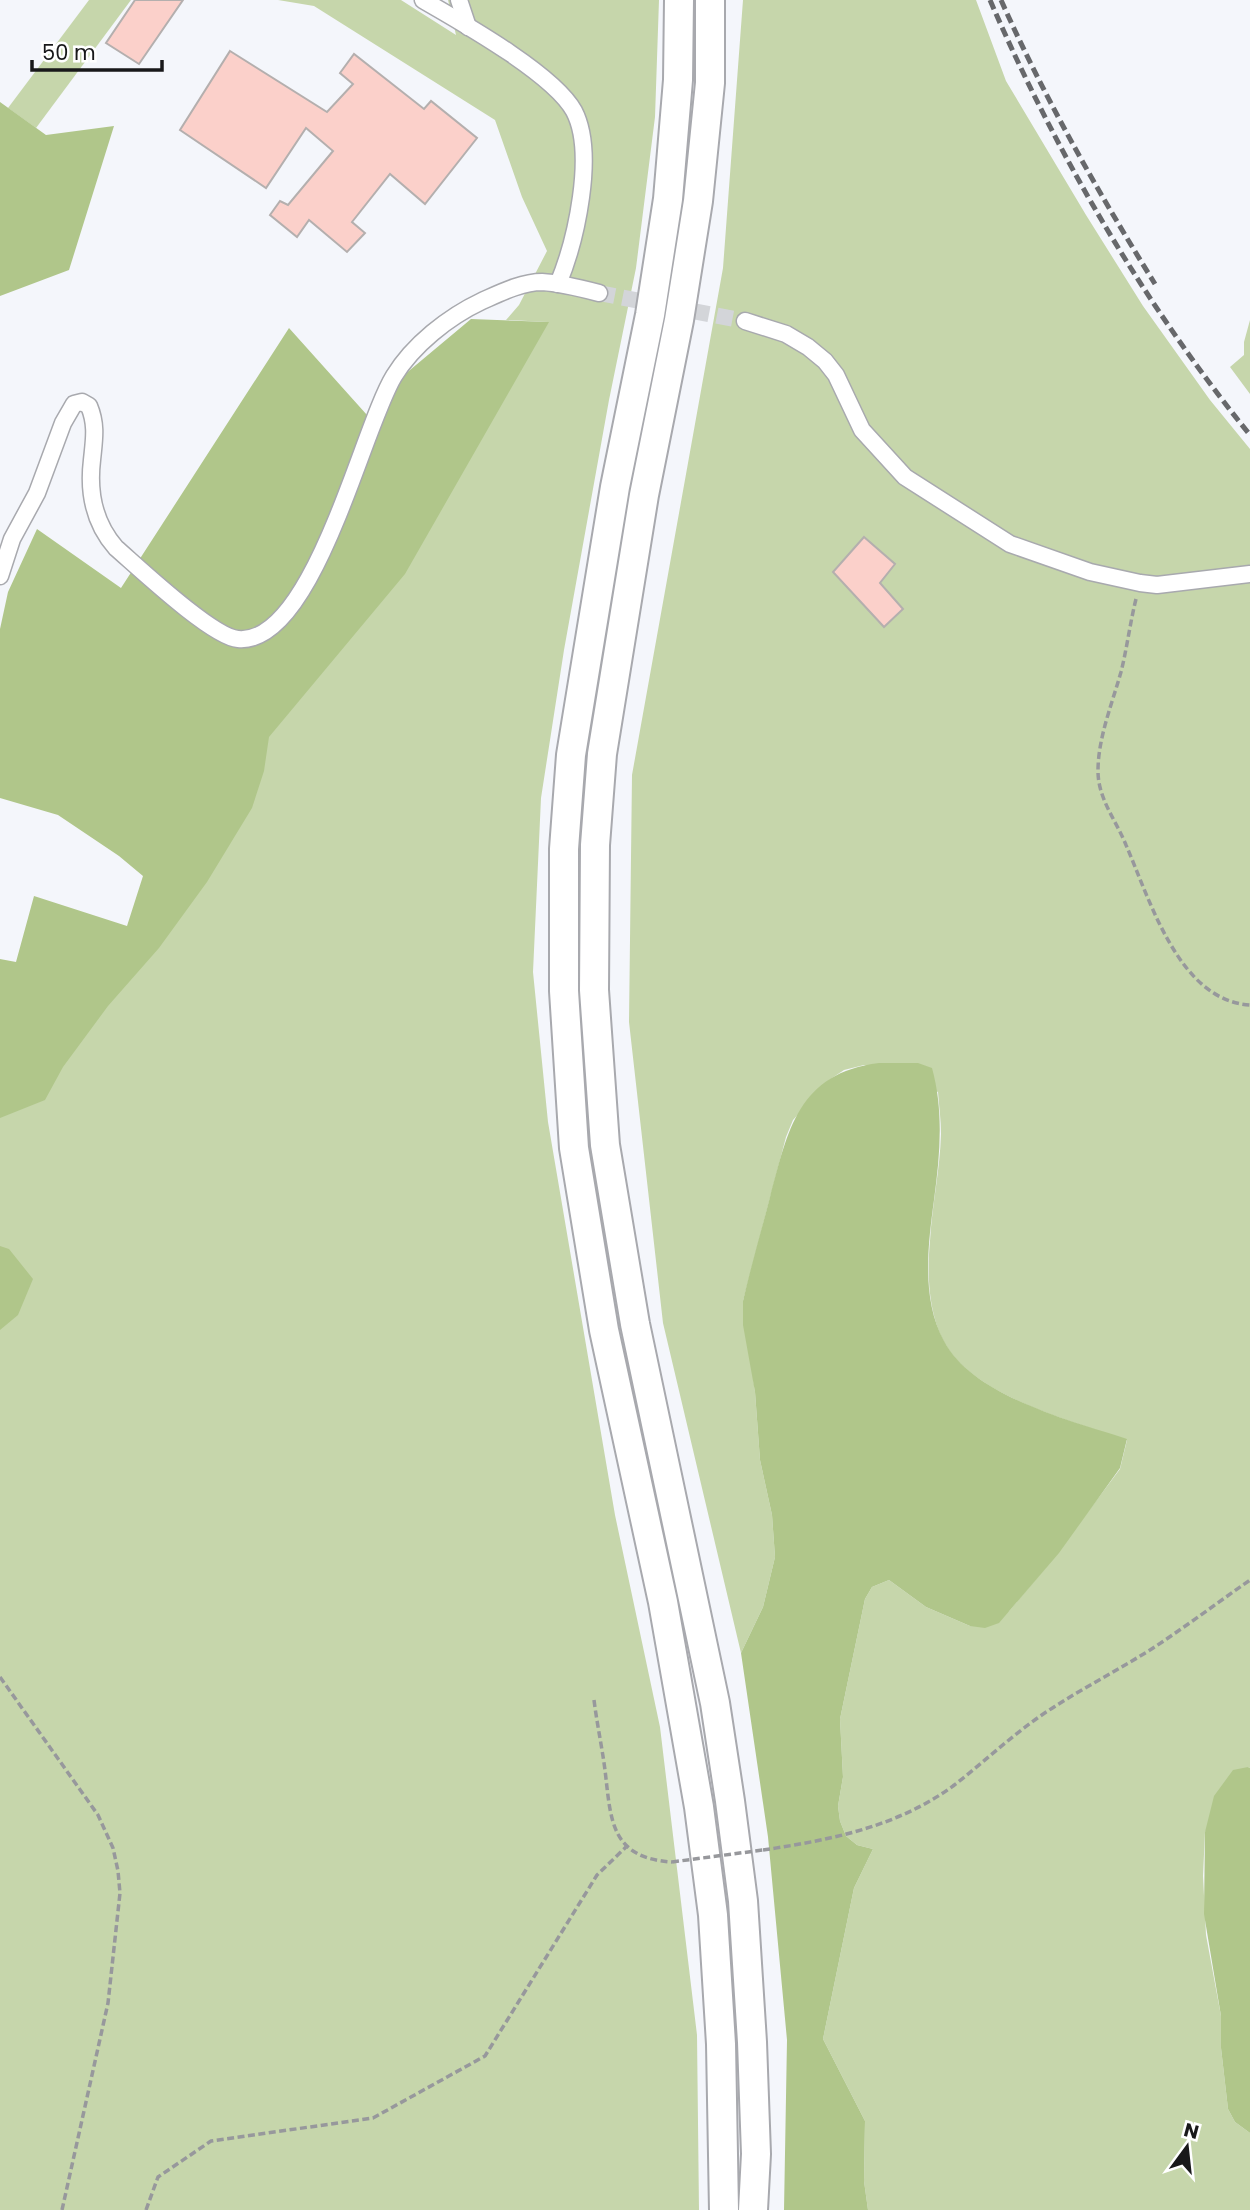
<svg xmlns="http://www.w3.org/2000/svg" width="1250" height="2210" font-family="Poppins,sans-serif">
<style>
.green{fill:#c6d6ab}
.forest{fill:#b0c68a}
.building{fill:#fbd0ca;stroke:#b4afae;stroke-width:2}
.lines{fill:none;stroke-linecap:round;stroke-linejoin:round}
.minor-tunnel{stroke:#d3d5d9;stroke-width:16;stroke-dasharray:16 8;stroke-linecap:butt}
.minor-casing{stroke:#a8a9ae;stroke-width:19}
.motorway-casing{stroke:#a8a9ae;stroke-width:32}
.path{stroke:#97989c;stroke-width:3.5;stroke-dasharray:7 3.5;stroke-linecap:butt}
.minor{stroke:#fff;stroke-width:16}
.motorway{stroke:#fff;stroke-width:28}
.rail{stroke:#67686b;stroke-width:5;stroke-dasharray:10 5;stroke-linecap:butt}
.path-bridge{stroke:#97989c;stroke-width:3.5;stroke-dasharray:7 3.5;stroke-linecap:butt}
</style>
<rect width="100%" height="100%" fill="#f4f6fb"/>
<g class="green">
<path d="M 89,0 L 131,0 L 36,128 L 8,108 Z"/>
<path d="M 278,0 L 401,0 L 456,35 L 448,0 L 659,0 L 655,117 L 636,268 L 609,400 L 564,650 L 541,798 L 533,972 L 548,1122 L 615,1515 L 660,1727 L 697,2035 L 699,2210 L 0,2210 L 0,1098 L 35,1076 L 548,322 L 506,320 L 519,305 L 547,251 L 522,197 L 495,120 L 314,6 Z"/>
<path d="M 743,0 L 976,0 L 1006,81 L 1086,215 L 1143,306 L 1210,400 L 1250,449 L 1250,1768 L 1248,1767 L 1205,1832 L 1203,1876 L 1206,1935 L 1221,2016 L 1221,2048 L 1228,2109 L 1235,2122 L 1250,2133 L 1250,2210 L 868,2210 L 864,2181 L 865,2121 L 823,2039 L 854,1888 L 873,1849 L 857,1845 L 846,1836 L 840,1821 L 838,1806 L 843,1777 L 840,1719 L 865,1599 L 872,1587 L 889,1580 L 926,1607 L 970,1626 L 1009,1611 L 1048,1565 L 1120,1469 L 1127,1440 C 1071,1421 972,1396 943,1340 C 928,1310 927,1273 930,1241 C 932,1205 940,1170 941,1134 C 941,1120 939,1106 938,1092 L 864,1065 L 844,1070 L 829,1080 L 793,1120 L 786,1137 L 743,1301 L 755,1392 L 760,1460 L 772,1515 L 775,1557 L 763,1607 L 741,1653 L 663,1323 L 629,1022 L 632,775 L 723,268 Z"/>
<path d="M 1250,320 L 1250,394 L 1230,367 L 1244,355 L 1244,342 Z"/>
</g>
<g class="forest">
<path d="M 0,102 L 46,135 L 114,126 L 69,270 L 0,296 Z"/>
<path d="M 471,319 L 549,322 L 405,574 L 269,737 L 264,771 L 252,808 L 207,882 L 159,948 L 108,1006 L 63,1067 L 45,1100 L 0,1118 L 0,959 L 16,962 L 34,896 L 127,926 L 143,876 L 119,856 L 58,815 L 0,798 L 0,629 L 8,592 L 37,529 L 121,588 L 289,328 L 367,415 L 404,375 Z"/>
<path d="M 879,1063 L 918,1063 L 932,1068 C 944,1112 940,1155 934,1200 C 928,1245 921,1299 944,1341 C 973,1396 1071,1421 1127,1439 L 1120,1468 L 1059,1553 L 999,1623 L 985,1628 L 970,1626 L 926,1607 L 889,1580 L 872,1587 L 865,1599 L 840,1719 L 843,1777 L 838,1806 L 840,1821 L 846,1836 L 857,1845 L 873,1849 L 854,1888 L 823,2039 L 865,2121 L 864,2181 L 868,2210 L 784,2210 L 787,2040 L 768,1837 L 741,1653 L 763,1607 L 775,1557 L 772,1515 L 760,1460 L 755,1392 L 743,1325 L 743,1301 C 751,1266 761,1232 770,1197 C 788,1130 798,1073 879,1063 Z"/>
<path d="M 0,1246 L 9,1249 L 33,1279 L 18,1315 L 0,1330 Z"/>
<path d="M 1248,1767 L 1250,1768 L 1250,2133 L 1235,2122 L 1228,2109 L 1221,2048 L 1221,2016 L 1204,1914 L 1205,1832 L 1214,1796 L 1233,1770 Z"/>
</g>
<g class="building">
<path d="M 135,0 L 183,0 L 139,64 L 106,43 Z"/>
<path d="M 230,51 L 327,112 L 353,84 L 340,73 L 354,54 L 424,109 L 431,101 L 477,138 L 425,204 L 390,174 L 352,222 L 365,233 L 347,252 L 309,220 L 297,237 L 270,215 L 280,201 L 288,205 L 333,151 L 306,128 L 266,188 L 180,130 Z"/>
<path d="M 864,537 L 895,564 L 880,583 L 903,609 L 884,627 L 833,572 Z"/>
</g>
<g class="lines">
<path class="minor-tunnel" d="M 599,293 L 745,321"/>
<defs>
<g id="minor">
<path d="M 423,0 C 461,22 554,74 574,111 C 596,153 576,241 558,284"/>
<path d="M 459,0 L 468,27"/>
<path d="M 745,321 L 786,334 L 808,347 L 825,361 L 836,375 L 862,430 L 905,477 L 1010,544 L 1090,572 L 1140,583 L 1157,585 L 1250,574"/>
<path d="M 0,576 L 12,539 L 37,493 L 63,423 L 74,404 L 82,402 L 89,406 C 97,425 94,440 92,460 C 88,493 94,523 116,548 C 138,567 212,637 238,639 C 313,646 362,428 394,376 C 413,345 448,317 482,301 C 500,293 522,282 542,282 C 561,283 580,288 599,293"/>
</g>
<g id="motorway">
<path d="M 679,0 L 678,80 L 668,199 L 650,315 L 615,487 L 571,755 L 564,849 L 564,991 L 574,1148 L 604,1330 L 663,1602 L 699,1807 L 713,1915 L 721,2044 L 724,2210"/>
<path d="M 710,0 L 710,83 L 698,201 L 679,320 L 644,495 L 602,754 L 595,845 L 594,990 L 605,1145 L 635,1324 L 715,1703 L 730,1801 L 743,1901 L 752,2042 L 756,2154 L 753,2210"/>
</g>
</defs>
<use href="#minor" class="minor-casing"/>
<use href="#motorway" class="motorway-casing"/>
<g class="path">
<path d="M 1136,599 C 1130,623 1127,648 1121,672 C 1112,704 1098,738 1098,771 C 1098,799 1116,820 1126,845 C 1150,900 1179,1001 1250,1005"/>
<path d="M 0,1677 L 98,1815 L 113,1848 L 118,1871 L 120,1893 L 108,2003 L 62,2210"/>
<path d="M 594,1700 C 597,1724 602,1747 605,1770 C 611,1820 610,1858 672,1862"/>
<path d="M 763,1850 C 830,1840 897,1827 953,1786 C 987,1760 1017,1730 1054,1707 C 1085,1687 1118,1670 1150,1650 C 1184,1628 1217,1603 1250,1580"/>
<path d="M 146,2210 L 158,2177 L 211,2141 L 373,2118 L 485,2056 L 597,1875 L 626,1847"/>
</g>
<use href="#minor" class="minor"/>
<use href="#motorway" class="motorway"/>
<g class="rail">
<path d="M 990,0 C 1057,155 1144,304 1250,435"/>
<path d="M 1001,0 C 1045,99 1098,192 1155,284"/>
</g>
<path class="path-bridge" d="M 672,1862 L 763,1850"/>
</g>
<g transform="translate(1187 2147) rotate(15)" stroke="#ffffff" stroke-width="5" paint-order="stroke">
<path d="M0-5L12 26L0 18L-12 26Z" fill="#18181a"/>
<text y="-10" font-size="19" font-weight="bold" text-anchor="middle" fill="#18181a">N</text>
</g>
<path d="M32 60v10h130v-10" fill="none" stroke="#18181a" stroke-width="3.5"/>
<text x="42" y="60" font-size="21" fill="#18181a" stroke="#ffffff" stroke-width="5" paint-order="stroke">50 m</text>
</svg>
